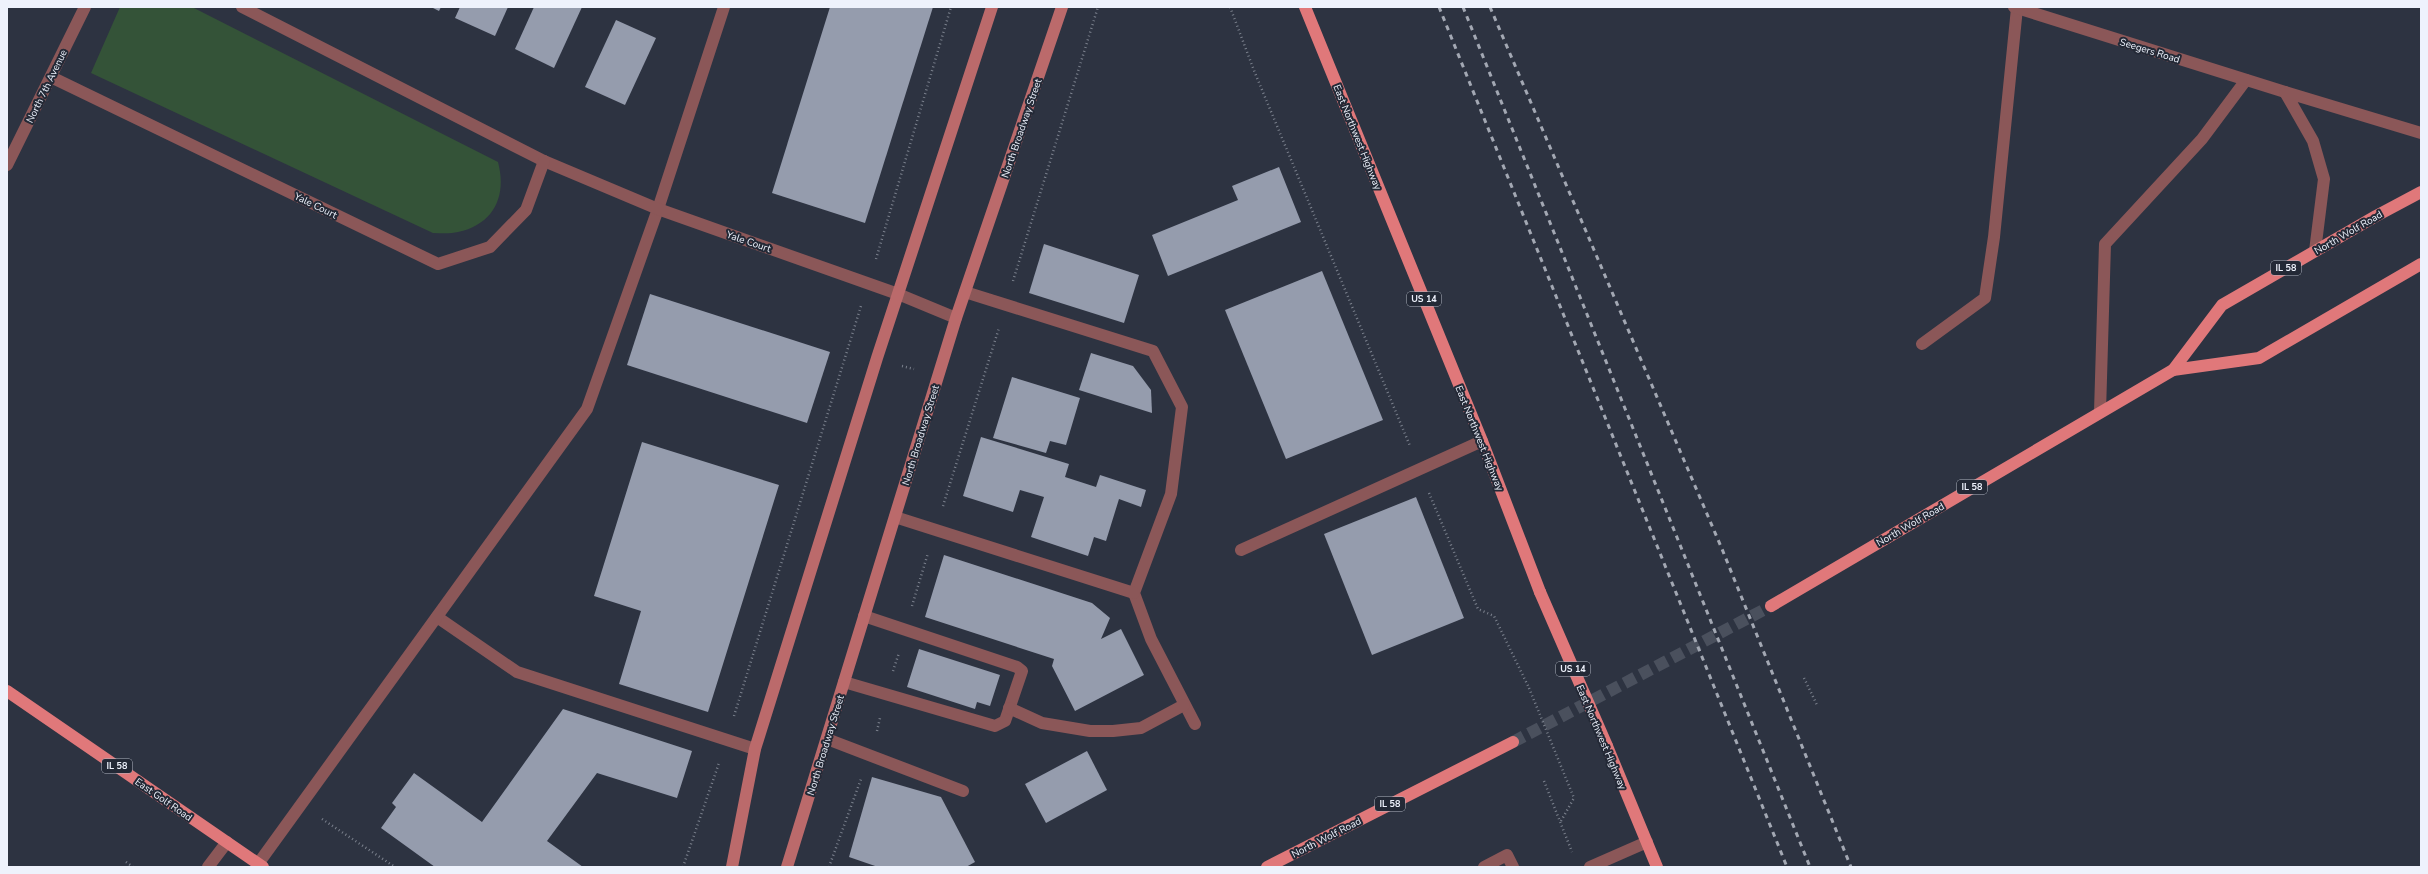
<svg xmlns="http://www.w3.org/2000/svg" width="2428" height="874" font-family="'Nunito Sans',sans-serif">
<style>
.green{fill:#345338}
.building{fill:#959cad}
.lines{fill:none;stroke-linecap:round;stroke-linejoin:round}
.primary-tunnel{stroke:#4a505d;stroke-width:12;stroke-dasharray:12 6;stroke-linecap:butt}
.path{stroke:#7b818d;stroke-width:2.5;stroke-dasharray:1 3;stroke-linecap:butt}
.lane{stroke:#8b5758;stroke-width:12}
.street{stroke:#8b5758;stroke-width:12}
.secondary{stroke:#bb6a6b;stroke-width:12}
.primary{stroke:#e0787a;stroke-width:12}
.rail{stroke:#a3a8b3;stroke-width:3;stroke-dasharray:5 5;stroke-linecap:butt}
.path-bridge{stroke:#7b818d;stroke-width:2.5;stroke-dasharray:1 3;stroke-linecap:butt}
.primary-bridge{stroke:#e0787a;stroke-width:12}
.labels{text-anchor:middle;stroke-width:4;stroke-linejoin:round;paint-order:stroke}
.shield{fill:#232936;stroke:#b1b6c1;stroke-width:1}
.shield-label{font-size:9px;font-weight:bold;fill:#eef2fc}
.street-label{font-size:10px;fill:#eef2fc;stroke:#232936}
</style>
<rect width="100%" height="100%" fill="#2d3341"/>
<path class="green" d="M 120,7 L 192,7 L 498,162 C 507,196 494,224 458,232 C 450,234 441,233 433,233 L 91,73 Z"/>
<g class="building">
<path d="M 431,7 L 441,7 L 439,11 Z"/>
<path d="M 460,7 L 508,7 L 495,36 L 455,18 Z"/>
<path d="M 534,7 L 582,7 L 554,68 L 515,49 Z"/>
<path d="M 830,7 L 933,7 L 865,223 L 772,193 Z"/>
<path d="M 616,20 L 656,38 L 625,105 L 585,87 Z"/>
<path d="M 1279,167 L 1301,222 L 1168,276 L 1152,235 L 1238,200 L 1232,186 Z"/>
<path d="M 1044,244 L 1139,275 L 1124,323 L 1029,293 Z"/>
<path d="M 1322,271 L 1383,420 L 1286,459 L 1225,310 Z"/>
<path d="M 650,294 L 830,352 L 807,423 L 627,365 Z"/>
<path d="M 1091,353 L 1133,366 L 1151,390 L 1152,413 L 1079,390 Z"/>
<path d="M 1012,377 L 1080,398 L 1066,445 L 1050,441 L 1046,453 L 993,438 Z"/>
<path d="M 981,437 L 1069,464 L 1065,477 L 1096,487 L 1100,475 L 1146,490 L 1141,507 L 1119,499 L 1106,541 L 1094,537 L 1088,556 L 1031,537 L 1044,497 L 1020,490 L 1013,512 L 963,496 Z"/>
<path d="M 642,442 L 779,485 L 708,712 L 619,684 L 641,611 L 594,596 Z"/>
<path d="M 1416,497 L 1464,618 L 1372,655 L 1324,534 Z"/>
<path d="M 944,555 L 1092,603 L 1110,618 L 1101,639 L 1121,629 L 1144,675 L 1075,711 L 1052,666 L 1054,659 L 925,617 Z"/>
<path d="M 919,649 L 1000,675 L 990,706 L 977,702 L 975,709 L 907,687 Z"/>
<path d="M 563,709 L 692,751 L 677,798 L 597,773 L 547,841 L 583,867 L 435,867 L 381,828 L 396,807 L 392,803 L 414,773 L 482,822 Z"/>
<path d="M 1087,751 L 1107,790 L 1046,823 L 1025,784 Z"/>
<path d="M 872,777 L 941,797 L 975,862 L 966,867 L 878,867 L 849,857 Z"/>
</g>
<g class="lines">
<path class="primary-tunnel" d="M 1513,742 L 1771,606"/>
<g class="path">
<path d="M 1230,7 L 1255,73 L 1410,446"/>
<path d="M 876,259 L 951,7"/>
<path d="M 1013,281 L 1098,7"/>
<path d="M 902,366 L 914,369"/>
<path d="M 1429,493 L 1478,609 L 1494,616 L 1529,688"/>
<path d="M 943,506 L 999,328"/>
<path d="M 912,606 L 928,553"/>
<path d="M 893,671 L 899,653"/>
<path d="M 1804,678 L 1817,705"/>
<path d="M 734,716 L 861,306"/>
<path d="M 877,731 L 880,718"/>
<path d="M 1544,781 L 1572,852"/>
<path d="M 322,819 L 395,867"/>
<path d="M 1561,821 L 1574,798"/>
<path d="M 126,862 L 133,867"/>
<path d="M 683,867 L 719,763"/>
<path d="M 829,867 L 861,779"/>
</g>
<g class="lane">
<path d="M 965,292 L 1153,351 L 1182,407 L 1171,494 L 1134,593 L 1151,639 L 1195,724"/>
<path d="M 1922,344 L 1985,298 L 1994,237 L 2017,8"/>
<path d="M 2100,412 L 2105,244 L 2202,139 L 2246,80"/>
<path d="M 895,517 L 1134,593"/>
<path d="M 1241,550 L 1482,441"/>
<path d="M 437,617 L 517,672 L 755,749"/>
<path d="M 844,682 L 995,726 L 1005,721 L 1022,671 L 1017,667 L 864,616"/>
<path d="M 1009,708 L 1042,723 L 1090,731 L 1113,731 L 1141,728 L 1184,705"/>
<path d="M 827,739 L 963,791"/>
<path d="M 258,864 L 587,409 L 658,209 L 724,7"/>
<path d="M 1484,867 L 1507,855 L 1513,867"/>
<path d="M 1590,867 L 1647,842"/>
</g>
<g class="street">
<path d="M 242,7 L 544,161 L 658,209 L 898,294 L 956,318"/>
<path d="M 2014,7 L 2285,92"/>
<path d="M 51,77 L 438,264 L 490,247 L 526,210 L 544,161"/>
<path d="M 7,165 L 85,7"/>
<path d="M 2315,251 L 2324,179 L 2313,141 L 2285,92 L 2421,133"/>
<path d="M 208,867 L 227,842"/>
</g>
<g class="secondary">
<path d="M 732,867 L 755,749 L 877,358 L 992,7"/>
<path d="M 787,867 L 956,318 L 1062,7"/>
</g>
<g class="primary">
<path d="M 1305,7 L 1482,441 L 1540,592"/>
<path d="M 2173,370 L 2259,358 L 2421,264"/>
<path d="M 1771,606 L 2173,370 L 2222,305 L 2376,216 L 2421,192"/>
<path d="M 7,691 L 263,867"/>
<path d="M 1607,746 L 1657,867"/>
<path d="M 1267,867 L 1513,742"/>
</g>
<g class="rail">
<path d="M 1439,7 L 1787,867"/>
<path d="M 1463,7 L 1810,867"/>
<path d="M 1490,7 L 1722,549 L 1851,867"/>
</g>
<path class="path-bridge" d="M 1529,688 L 1574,798"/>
<path class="primary-bridge" d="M 1540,592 L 1607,746"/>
</g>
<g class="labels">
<g class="shield">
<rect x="2271" y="261" width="30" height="14" rx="3"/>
<rect x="1407" y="292" width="34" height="14" rx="3"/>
<rect x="1957" y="480" width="30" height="14" rx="3"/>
<rect x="1556" y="662" width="34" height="14" rx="3"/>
<rect x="102" y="759" width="30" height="14" rx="3"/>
<rect x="1375" y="797" width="30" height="14" rx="3"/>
</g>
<g class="shield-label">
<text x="2286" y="271">IL 58</text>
<text x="1424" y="302">US 14</text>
<text x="1972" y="490">IL 58</text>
<text x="1573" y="672">US 14</text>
<text x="117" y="769">IL 58</text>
<text x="1390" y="807">IL 58</text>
</g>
<g class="street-label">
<text transform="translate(2150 50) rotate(17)" y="4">Seegers Road</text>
<text transform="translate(46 86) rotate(-64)" y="4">North 7th Avenue</text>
<text transform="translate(1021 128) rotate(-71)" y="4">North Broadway Street</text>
<text transform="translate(1358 137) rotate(68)" y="4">East Northwest Highway</text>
<text transform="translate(316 205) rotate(26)" y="4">Yale Court</text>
<text transform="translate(2348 232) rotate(-30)" y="4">North Wolf Road</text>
<text transform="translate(749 241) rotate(19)" y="4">Yale Court</text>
<text transform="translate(920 435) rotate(-73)" y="4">North Broadway Street</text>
<text transform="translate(1480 438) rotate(68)" y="4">East Northwest Highway</text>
<text transform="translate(1910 524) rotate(-30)" y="4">North Wolf Road</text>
<text transform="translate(1602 737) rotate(67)" y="4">East Northwest Highway</text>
<text transform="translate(825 745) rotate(-73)" y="4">North Broadway Street</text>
<text transform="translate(164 799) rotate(35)" y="4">East Golf Road</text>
<text transform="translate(1326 837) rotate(-27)" y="4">North Wolf Road</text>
</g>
</g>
<rect width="2428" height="874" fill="none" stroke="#eef2fc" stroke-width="16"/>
</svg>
